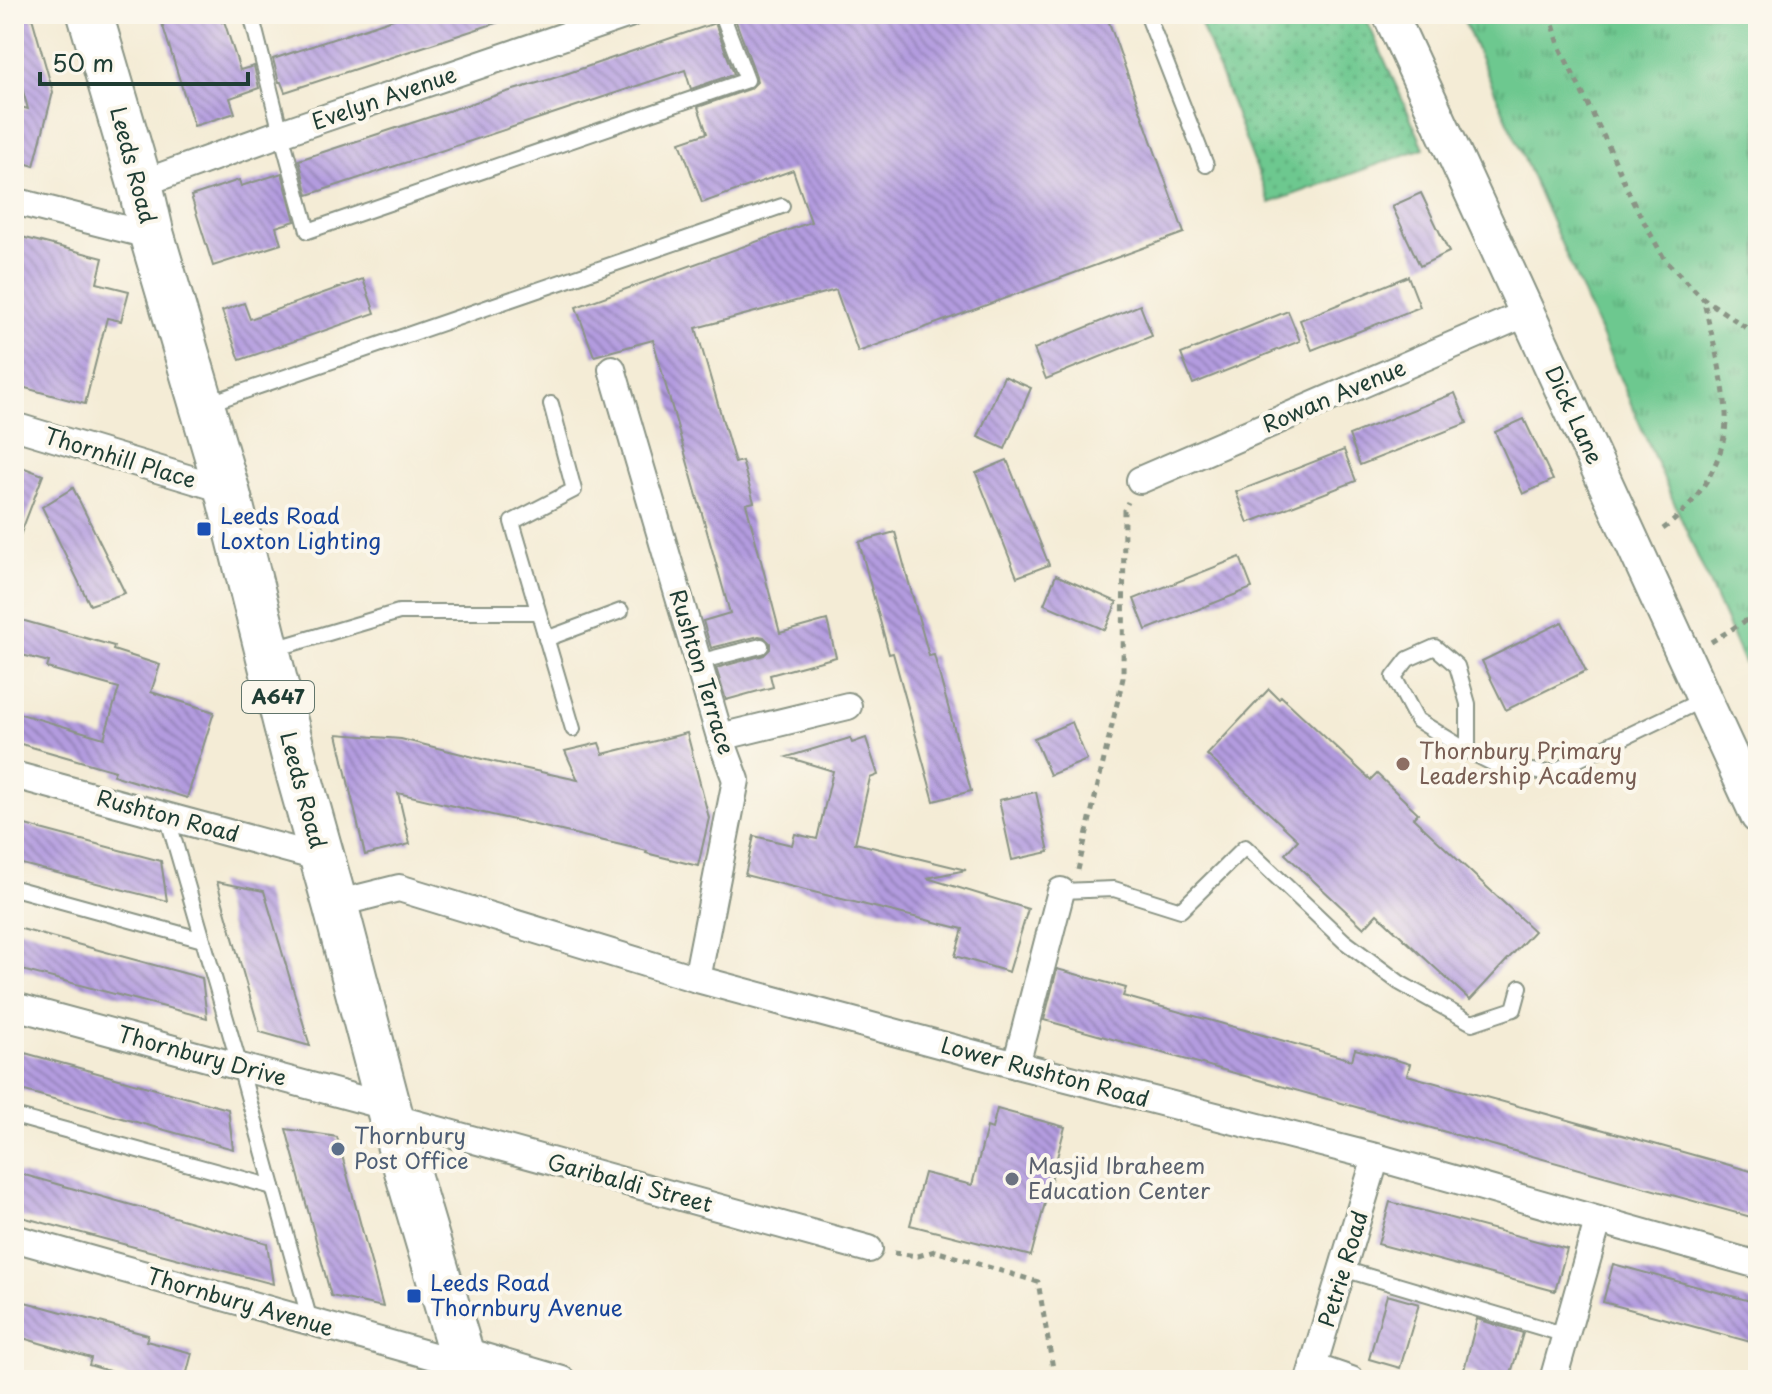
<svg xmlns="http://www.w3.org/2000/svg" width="1772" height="1394" font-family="'Playpen Sans',sans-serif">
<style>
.grass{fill:url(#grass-dots);stroke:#468262;stroke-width:2}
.park{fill:url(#park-tufts);stroke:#468262;stroke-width:2}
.building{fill:url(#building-back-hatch)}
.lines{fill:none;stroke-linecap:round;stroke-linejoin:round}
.service-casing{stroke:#8a9485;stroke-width:18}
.minor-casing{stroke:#8a9485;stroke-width:30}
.tertiary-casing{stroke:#8a9485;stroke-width:38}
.trunk-casing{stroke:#8a9485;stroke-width:48}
.path{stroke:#8a9485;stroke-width:5;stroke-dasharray:6 6;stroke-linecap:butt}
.service{stroke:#fff;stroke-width:14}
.minor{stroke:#fff;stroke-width:26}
.tertiary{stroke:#fff;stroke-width:34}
.trunk{stroke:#fff;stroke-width:44}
.transit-dot{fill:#1a4fb4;stroke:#fbf7ec;stroke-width:3}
.education-dot{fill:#8d6e63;stroke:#fbf7ec;stroke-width:3}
.service-dot{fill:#5c6f8a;stroke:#fbf7ec;stroke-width:3}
.worship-dot{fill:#6b7280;stroke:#fbf7ec;stroke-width:3}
.labels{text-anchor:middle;stroke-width:8;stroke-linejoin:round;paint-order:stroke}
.shield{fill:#fbf7ec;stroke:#61756b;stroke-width:2}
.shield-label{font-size:20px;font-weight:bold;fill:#1f3d34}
.street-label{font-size:22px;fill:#1f3d34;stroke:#fbf7ec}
.transit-label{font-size:22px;fill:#164399;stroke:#fbf7ec;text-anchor:start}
.education-label{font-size:22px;fill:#785e54;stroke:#fbf7ec;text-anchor:start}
.service-label{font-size:22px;fill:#4e5e75;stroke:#fbf7ec;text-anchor:start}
.worship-label{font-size:22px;fill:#5b616d;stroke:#fbf7ec;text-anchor:start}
</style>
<defs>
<pattern id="grass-dots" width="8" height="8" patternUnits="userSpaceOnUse" patternTransform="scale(2)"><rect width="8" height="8" fill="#6dc88f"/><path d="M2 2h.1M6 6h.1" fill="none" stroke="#59a476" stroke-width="1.8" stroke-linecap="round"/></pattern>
<pattern id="park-tufts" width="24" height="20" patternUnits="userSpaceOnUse" patternTransform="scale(2)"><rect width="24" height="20" fill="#6dc88f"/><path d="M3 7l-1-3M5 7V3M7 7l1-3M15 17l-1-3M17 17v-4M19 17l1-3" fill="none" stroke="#59a476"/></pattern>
<pattern id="building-back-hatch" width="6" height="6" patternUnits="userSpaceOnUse" patternTransform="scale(2)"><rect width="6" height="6" fill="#b39bdf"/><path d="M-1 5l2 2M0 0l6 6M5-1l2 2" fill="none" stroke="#9180b6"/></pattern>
</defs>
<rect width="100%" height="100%" fill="#fbf7ec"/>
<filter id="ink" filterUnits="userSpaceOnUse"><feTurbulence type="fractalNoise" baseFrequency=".0125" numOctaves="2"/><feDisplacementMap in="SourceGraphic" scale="16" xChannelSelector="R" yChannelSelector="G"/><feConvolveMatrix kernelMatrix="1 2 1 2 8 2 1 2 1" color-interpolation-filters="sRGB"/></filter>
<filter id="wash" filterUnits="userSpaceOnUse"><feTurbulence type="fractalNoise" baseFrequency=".006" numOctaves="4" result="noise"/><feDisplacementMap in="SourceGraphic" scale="32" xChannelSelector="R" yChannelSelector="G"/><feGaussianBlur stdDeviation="1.8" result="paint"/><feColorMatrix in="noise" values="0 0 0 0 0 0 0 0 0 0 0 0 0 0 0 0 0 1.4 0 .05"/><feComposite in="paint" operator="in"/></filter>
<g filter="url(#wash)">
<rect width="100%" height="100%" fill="#f4ecd6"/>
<path class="grass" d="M 1197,14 L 1364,14 L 1424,148 L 1270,203 Z"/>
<path class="park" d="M 1461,14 L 1758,14 L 1758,695 Z"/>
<g id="blocks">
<g class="building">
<path d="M 14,14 L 31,14 L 53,92 L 34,166 L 14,160 L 14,105 L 28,109 L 14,59 Z"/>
<path d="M 179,14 L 219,14 L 222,22 L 224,21 L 240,70 L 254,66 L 259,88 L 230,98 L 235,113 L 194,126 L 161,20 Z"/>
<path d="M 408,14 L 507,14 L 508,19 L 285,92 L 281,82 L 279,82 L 273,59 Z"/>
<path d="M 740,14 L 1106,14 L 1184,233 L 858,352 L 836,290 L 696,328 L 735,463 L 742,461 L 754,502 L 746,504 L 780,633 L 827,620 L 836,657 L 770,675 L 773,687 L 726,700 L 716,668 L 764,655 L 770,649 L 770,643 L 764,637 L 759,636 L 711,648 L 703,621 L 730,613 L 653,340 L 594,356 L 576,307 L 811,222 L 793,170 L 702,203 L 680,142 L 707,133 L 698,107 L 750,89 L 757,82 L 756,76 L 734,16 Z"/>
<path d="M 715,23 L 734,74 L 691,89 L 685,70 L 308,195 L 299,160 L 500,94 L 551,79 Z"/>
<path d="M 282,173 L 295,221 L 276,227 L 281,244 L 213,266 L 191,196 L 239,180 L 241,186 Z"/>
<path d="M 1421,193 L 1449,252 L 1420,266 L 1392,206 Z"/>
<path d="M 14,235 L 103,258 L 97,283 L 129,291 L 121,321 L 107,318 L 85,404 L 14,385 Z"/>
<path d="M 1408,276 L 1420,307 L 1312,350 L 1300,320 Z"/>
<path d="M 363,279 L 375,313 L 240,360 L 222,311 L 244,303 L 250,319 Z"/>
<path d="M 1140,305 L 1152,336 L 1046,379 L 1034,349 Z"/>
<path d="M 1288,311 L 1300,341 L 1193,384 L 1181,354 Z"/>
<path d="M 1004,376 L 1031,388 L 1005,449 L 978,437 Z"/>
<path d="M 1455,393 L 1467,423 L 1360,465 L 1349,435 Z"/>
<path d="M 1524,419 L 1553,480 L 1523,494 L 1495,432 Z"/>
<path d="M 1344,450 L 1356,481 L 1248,523 L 1236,492 Z"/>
<path d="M 1007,460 L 1049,565 L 1017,577 L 976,473 Z"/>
<path d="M 14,464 L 43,475 L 16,546 L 14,545 Z"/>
<path d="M 73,488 L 125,593 L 90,605 L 42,507 Z"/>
<path d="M 895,532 L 929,656 L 934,655 L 971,791 L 934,801 L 893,653 L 889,654 L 859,542 Z"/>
<path d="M 1240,557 L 1252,588 L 1146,630 L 1134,599 Z"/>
<path d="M 1056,575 L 1117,602 L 1105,630 L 1044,604 Z"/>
<path d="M 14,618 L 114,646 L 113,650 L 160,665 L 151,692 L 214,712 L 187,798 L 113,775 L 115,771 L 14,742 L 14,712 L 104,738 L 119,688 L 47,668 L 49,662 L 14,653 Z"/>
<path d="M 1562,622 L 1586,671 L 1506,710 L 1482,661 Z"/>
<path d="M 1269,689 L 1279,699 L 1281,696 L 1371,780 L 1377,774 L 1418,813 L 1413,818 L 1534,931 L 1470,1000 L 1377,914 L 1364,928 L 1285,854 L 1298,840 L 1207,755 Z"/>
<path d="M 1072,722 L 1087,760 L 1050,775 L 1034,738 Z"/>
<path d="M 687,733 L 709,818 L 698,866 L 646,853 L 647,851 L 398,793 L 410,844 L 365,855 L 337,734 L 401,739 L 494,762 L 578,780 L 565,751 L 599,743 L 603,754 Z"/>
<path d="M 850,738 L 852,743 L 866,738 L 878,775 L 870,778 L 855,843 L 966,870 L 927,878 L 1028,909 L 1009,972 L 955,956 L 963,929 L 745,875 L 754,836 L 792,845 L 795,834 L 817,839 L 833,771 L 787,757 Z"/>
<path d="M 1036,792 L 1049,852 L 1012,860 L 999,800 Z"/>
<path d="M 14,822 L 161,861 L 167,901 L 14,862 Z"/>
<path d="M 217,882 L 264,891 L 310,1046 L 260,1032 Z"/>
<path d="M 14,927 L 202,978 L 207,1018 L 14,968 Z"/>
<path d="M 1057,969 L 1126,988 L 1123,996 L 1352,1060 L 1355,1049 L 1378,1055 L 1410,1064 L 1407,1075 L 1758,1173 L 1758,1219 L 1044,1020 Z"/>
<path d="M 14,1050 L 228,1109 L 233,1149 L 14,1088 Z"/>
<path d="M 997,1109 L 1065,1127 L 1031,1256 L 910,1225 L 924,1173 L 972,1185 L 987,1127 L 992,1129 Z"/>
<path d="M 286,1129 L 337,1137 L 383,1307 L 331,1296 Z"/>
<path d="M 14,1172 L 267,1243 L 273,1284 L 14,1215 Z"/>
<path d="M 1390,1202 L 1567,1249 L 1555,1291 L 1378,1244 Z"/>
<path d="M 1613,1264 L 1758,1303 L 1758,1344 L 1603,1302 Z"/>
<path d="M 1387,1295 L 1419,1304 L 1400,1368 L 1369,1359 Z"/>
<path d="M 25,1302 L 148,1335 L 146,1341 L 192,1353 L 185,1380 L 139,1380 L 89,1365 L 91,1358 L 16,1336 Z"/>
<path d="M 1477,1319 L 1523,1333 L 1509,1380 L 1476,1380 L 1478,1373 L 1464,1370 Z"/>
</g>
</g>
</g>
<g filter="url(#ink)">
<use href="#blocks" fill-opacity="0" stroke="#8a9485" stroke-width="2"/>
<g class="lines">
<defs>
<g id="service">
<path d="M 251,14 L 281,133 L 308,231 L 747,80 L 722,14"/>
<path d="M 1147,14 L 1206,165"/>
<path d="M 207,404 L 782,206"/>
<path d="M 551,404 L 574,490 L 512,522 L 573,729"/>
<path d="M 546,639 L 621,611"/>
<path d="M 271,650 L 399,612 L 538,612"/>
<path d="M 698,662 L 761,646"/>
<path d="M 1468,751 L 1468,704 L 1457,666 L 1435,647 L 1408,659 L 1394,677 L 1417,720 L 1468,751 L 1502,768 L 1550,773 L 1704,699"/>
<path d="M 167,816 L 240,1067 L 310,1321"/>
<path d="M 14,888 L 203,940"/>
<path d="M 1061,891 L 1114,889 L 1181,910 L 1245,847 L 1344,941 L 1400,983 L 1472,1023 L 1514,1009 L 1520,987"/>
<path d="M 14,1116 L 273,1187"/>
<path d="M 1343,1269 L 1566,1335"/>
</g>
<g id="minor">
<path d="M 140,184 L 281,133 L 629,14"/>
<path d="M 14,201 L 152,236"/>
<path d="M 612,369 L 720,737 L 736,780 L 697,979"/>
<path d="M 14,426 L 227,490"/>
<path d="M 1140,480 L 1527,313"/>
<path d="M 720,737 L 848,706"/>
<path d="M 14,775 L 321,858"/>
<path d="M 335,904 L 399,888 L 697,979 L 1016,1065 L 1376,1157 L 1758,1265"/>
<path d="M 14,1006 L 389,1107"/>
<path d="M 1016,1065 L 1061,891"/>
<path d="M 391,1117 L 869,1249"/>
<path d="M 14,1238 L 465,1365"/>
<path d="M 461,1350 L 562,1380"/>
<path d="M 1313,1367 L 1351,1380"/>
<path d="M 1309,1380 L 1376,1157"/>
<path d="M 1553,1380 L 1598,1221"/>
</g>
<path id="tertiary" d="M 1390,14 L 1758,816"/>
<path id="trunk" d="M 90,14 L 140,184 L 152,236 L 227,490 L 296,765 L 335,904 L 391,1117 L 469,1380"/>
</defs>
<use href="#service" class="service-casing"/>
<use href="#minor" class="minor-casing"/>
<use href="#tertiary" class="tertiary-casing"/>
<use href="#trunk" class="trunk-casing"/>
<g class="path">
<path d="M 1550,14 L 1560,48 L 1607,143 L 1633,202 L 1665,260 L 1703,298 L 1758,336"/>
<path d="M 1663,529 C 1697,505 1728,457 1726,413 C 1724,378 1711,333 1703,298"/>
<path d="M 1711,642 L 1758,613"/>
<path d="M 1078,870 L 1123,678 L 1124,510 L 1128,502"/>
<path d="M 894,1253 L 918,1256 L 935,1251 L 1038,1282 L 1055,1380"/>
</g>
<use href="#service" class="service"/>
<use href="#minor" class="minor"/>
<use href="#tertiary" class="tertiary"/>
<use href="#trunk" class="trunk"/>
</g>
</g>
<g class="transit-dot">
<rect x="196" y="521" width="16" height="16" rx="4"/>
<rect x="406" y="1288" width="16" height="16" rx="4"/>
</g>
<circle class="education-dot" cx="1403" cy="764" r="8"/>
<circle class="service-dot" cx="338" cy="1149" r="8"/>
<circle class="worship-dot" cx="1012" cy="1179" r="8"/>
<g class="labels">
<rect class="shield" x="242" y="681" width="72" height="32" rx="6"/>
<g class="shield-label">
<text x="278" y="704">A647</text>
</g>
<g class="street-label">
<text transform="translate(384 98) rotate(-19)" y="8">Evelyn Avenue</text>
<text transform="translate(133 165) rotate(75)" y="8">Leeds Road</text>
<text transform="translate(1334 396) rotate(-23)" y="8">Rowan Avenue</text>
<text transform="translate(1574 415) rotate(65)" y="8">Dick Lane</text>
<text transform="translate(120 458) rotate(17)" y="8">Thornhill Place</text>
<text transform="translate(702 672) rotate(73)" y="8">Rushton Terrace</text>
<text transform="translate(303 790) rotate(75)" y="8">Leeds Road</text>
<text transform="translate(168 816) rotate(15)" y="8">Rushton Road</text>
<text transform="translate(202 1056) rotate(15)" y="8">Thornbury Drive</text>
<text transform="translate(1045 1072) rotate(15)" y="8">Lower Rushton Road</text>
<text transform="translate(630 1183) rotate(15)" y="8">Garibaldi Street</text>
<text transform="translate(1343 1269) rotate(-73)" y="8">Petrie Road</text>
<text transform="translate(240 1302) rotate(16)" y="8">Thornbury Avenue</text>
</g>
<g class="transit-label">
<text x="220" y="524">Leeds Road<tspan x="220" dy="25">Loxton Lighting</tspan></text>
<text x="430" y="1291">Leeds Road<tspan x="430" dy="25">Thornbury Avenue</tspan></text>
</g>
<g class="education-label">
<text x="1419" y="759">Thornbury Primary<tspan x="1419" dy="25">Leadership Academy</tspan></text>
</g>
<g class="service-label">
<text x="354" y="1144">Thornbury<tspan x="354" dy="25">Post Office</tspan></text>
</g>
<g class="worship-label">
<text x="1028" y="1174">Masjid Ibraheem<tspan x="1028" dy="25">Education Center</tspan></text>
</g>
</g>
<rect width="1772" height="1394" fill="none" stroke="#fbf7ec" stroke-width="48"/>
<path d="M40 72v12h208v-12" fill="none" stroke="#1f3d34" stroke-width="4"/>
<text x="52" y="72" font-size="24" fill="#1f3d34" stroke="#fbf7ec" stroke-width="6" paint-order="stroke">50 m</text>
</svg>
